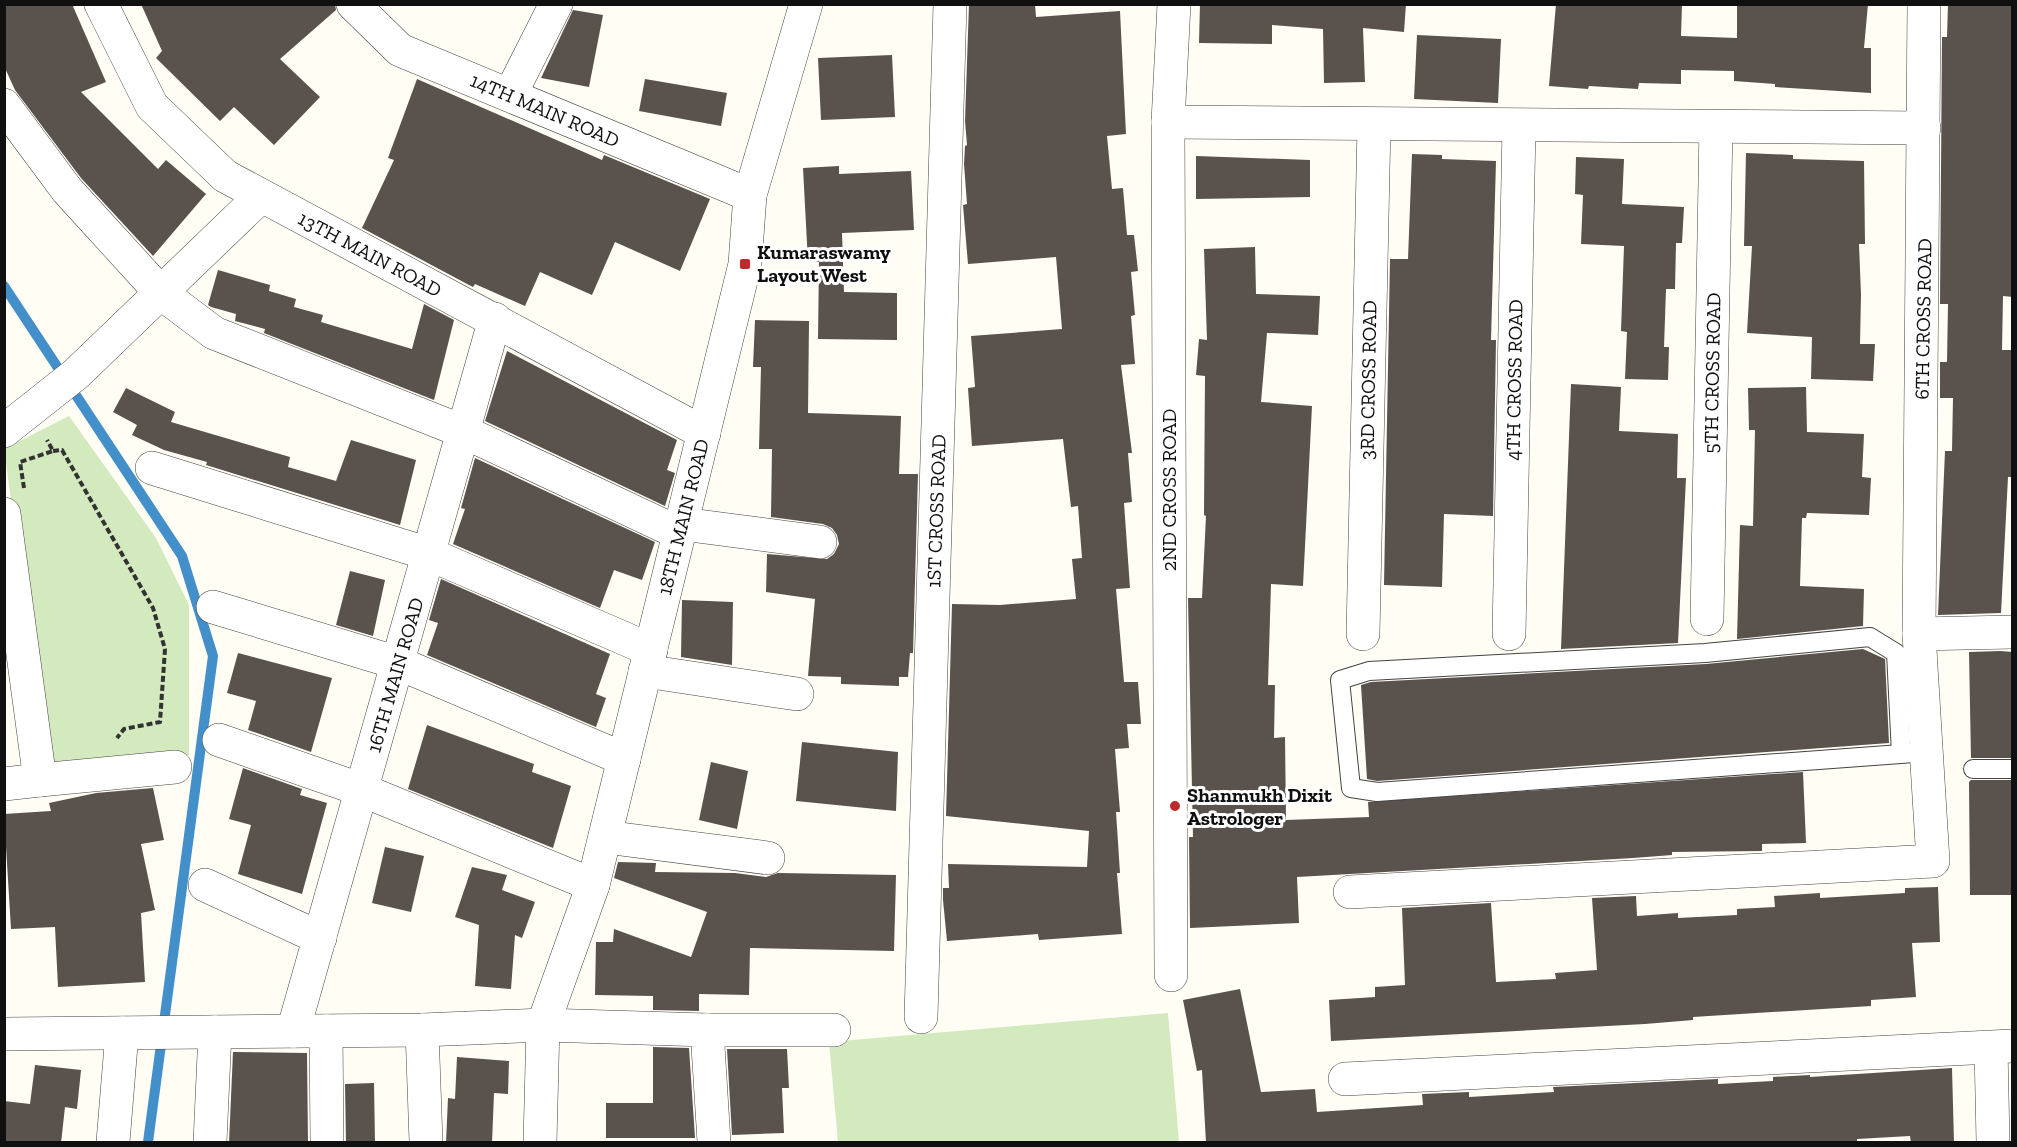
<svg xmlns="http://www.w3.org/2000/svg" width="2017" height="1147" font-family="'Zilla Slab',serif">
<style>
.green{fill:#d3e9be}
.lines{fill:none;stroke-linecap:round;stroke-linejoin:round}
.stream{stroke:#438fca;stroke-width:10}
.building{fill:#59524d}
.service-casing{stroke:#434343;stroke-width:20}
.minor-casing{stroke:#434343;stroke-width:34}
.tertiary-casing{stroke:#434343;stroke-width:34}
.path{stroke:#323232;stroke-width:4;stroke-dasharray:6 3;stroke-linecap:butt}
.service{stroke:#fff;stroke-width:18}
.minor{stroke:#fff;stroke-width:33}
.tertiary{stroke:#fff;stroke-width:33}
.poi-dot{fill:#be2b2c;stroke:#fff;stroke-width:2}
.labels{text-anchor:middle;stroke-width:6;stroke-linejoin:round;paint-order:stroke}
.street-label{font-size:20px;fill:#101010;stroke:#fff}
.poi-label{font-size:20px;font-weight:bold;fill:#101010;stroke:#fff;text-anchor:start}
</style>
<rect width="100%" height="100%" fill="#fffdf4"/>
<g class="green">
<path d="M 69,416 L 156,538 L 189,605 L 189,755 L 48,766 L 4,449 Z"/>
<path d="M 1168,1013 L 1179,1142 L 838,1142 L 829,1042 Z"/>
</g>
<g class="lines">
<path class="stream" d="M 4,286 L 182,556 L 213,656 L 148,1142"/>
</g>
<g class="building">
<path d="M 4,4 L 72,4 L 106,82 L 81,92 L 158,169 L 166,160 L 206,194 L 153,256 L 81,178 L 15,90 L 4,66 Z"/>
<path d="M 141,4 L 335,4 L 336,10 L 280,59 L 320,97 L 274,145 L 234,107 L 220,121 L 156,58 L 162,51 Z"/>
<path d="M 969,4 L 1035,4 L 1036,17 L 1120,11 L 1126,134 L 1107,136 L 1112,189 L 1123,188 L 1127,235 L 1134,235 L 1138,271 L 1131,272 L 1135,315 L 1131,316 L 1135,364 L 1121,365 L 1132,453 L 1128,453 L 1132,502 L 1124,503 L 1130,588 L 1116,589 L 1124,682 L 1138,682 L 1141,724 L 1127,724 L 1129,748 L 1115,749 L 1120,812 L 1116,812 L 1120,873 L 1117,873 L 1122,934 L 1039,940 L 1038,934 L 947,941 L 943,900 L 943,888 L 949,888 L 948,864 L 1087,867 L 1089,831 L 946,816 L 952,604 L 1000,605 L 1076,599 L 1072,559 L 1082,558 L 1078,506 L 1071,507 L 1063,439 L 972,446 L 968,388 L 975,387 L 971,336 L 1062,329 L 1056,257 L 968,264 L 963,205 L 967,204 L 964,164 L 965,146 L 967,145 L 965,121 Z"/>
<path d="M 1200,4 L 1406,4 L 1404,32 L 1363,28 L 1365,82 L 1324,83 L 1323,29 L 1272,25 L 1272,44 L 1199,43 Z"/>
<path d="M 1556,4 L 1682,4 L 1681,36 L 1737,38 L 1737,4 L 1868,4 L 1864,48 L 1871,48 L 1871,93 L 1775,87 L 1775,84 L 1734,81 L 1734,71 L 1681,70 L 1681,84 L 1639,83 L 1638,89 L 1589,86 L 1588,89 L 1549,86 Z"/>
<path d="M 1948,4 L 2013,4 L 2013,297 L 2003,296 L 2002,350 L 2013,350 L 2013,477 L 2008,477 L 2001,613 L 1938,615 L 1945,451 L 1952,451 L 1953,398 L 1940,398 L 1940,362 L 1947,362 L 1948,304 L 1940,304 L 1942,37 L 1947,37 Z"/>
<path d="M 573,10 L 603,15 L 589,87 L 541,78 Z"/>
<path d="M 1417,35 L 1501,39 L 1498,103 L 1414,99 Z"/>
<path d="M 892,55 L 895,117 L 821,120 L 818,58 Z"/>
<path d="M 417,79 L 602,160 L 604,155 L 710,199 L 680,271 L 615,242 L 592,295 L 540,272 L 525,306 L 475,284 L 473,287 L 469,285 L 362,228 L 394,160 L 388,158 Z"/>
<path d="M 645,79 L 727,93 L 721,126 L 639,111 Z"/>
<path d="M 1746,153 L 1793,155 L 1793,159 L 1864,161 L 1865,244 L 1859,244 L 1861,295 L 1860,344 L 1875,344 L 1873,381 L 1811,379 L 1812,337 L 1747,333 L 1752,246 L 1744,246 Z"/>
<path d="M 1412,154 L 1442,155 L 1442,159 L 1496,161 L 1491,340 L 1496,340 L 1493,516 L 1444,514 L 1442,587 L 1384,585 L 1390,259 L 1408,259 Z"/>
<path d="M 1196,156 L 1310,160 L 1310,197 L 1196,199 Z"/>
<path d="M 1576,157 L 1624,159 L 1622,204 L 1684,207 L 1682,243 L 1676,243 L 1675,289 L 1666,289 L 1664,347 L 1669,347 L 1668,380 L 1625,379 L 1627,332 L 1621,331 L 1624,246 L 1581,244 L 1583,195 L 1575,194 Z"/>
<path d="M 839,166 L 839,174 L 911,171 L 914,230 L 842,233 L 844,292 L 897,293 L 897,340 L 818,339 L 819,262 L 808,262 L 803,168 Z"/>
<path d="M 1255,247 L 1256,294 L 1320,296 L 1318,335 L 1267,333 L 1261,402 L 1312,406 L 1303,586 L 1271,584 L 1268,685 L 1275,685 L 1274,738 L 1285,737 L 1286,820 L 1369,817 L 1368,802 L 1803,772 L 1806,843 L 1762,844 L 1762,851 L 1672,852 L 1672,855 L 1633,858 L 1297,877 L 1299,923 L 1190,928 L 1189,837 L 1193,837 L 1188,598 L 1202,598 L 1206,516 L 1204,515 L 1205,376 L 1196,375 L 1199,339 L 1207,340 L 1204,249 Z"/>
<path d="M 218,270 L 270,285 L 269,291 L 296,299 L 294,307 L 323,315 L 321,322 L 412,349 L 424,304 L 454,320 L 434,400 L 264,333 L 265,329 L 235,321 L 236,314 L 211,307 L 208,305 Z"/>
<path d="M 755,320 L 809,321 L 808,413 L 901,416 L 899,474 L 918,474 L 913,653 L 910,653 L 908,677 L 899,677 L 899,686 L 841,684 L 841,677 L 808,676 L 815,599 L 766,592 L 767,554 L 827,559 L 834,554 L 839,544 L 837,535 L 832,528 L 823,524 L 771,517 L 772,449 L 759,449 L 761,367 L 753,367 Z"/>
<path d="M 507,351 L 677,440 L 667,470 L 675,473 L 665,506 L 485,421 Z"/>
<path d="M 1571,384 L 1621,387 L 1619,431 L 1678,434 L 1677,478 L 1686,478 L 1678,643 L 1561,649 Z"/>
<path d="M 1806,387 L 1807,432 L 1864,434 L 1862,477 L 1871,478 L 1869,515 L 1807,513 L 1806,518 L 1802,518 L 1800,586 L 1864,589 L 1863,626 L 1737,639 L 1740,525 L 1753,526 L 1755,430 L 1749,430 L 1748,388 Z"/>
<path d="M 126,388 L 175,412 L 171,422 L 290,457 L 288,467 L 336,481 L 351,440 L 416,460 L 400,525 L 206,465 L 207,462 L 164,450 L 132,435 L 137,425 L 113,412 Z"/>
<path d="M 475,458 L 655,542 L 642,580 L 614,570 L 600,608 L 453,544 L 465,509 L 461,508 Z"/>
<path d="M 350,571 L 385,580 L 373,636 L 336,625 Z"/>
<path d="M 441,579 L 610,654 L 596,694 L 606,698 L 596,727 L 427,655 L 438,623 L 429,620 Z"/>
<path d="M 682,600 L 733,602 L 732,665 L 681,657 Z"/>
<path d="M 1863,649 L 1885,659 L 1889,743 L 1377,781 L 1367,779 L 1361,685 L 1371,682 L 1706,664 Z"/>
<path d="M 2000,651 L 2013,652 L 2013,758 L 1971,758 L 1969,652 Z"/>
<path d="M 238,653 L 332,678 L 311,752 L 248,730 L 256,701 L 227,693 Z"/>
<path d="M 427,725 L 534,764 L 532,772 L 571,786 L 553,848 L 408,789 Z"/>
<path d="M 802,742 L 898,752 L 896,811 L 796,801 Z"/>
<path d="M 711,762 L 748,771 L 737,829 L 699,820 Z"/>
<path d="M 243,768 L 302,789 L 300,795 L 327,803 L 302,894 L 238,874 L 251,825 L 229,819 Z"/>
<path d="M 1971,780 L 2013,780 L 2013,895 L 1970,895 L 1969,782 Z"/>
<path d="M 153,788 L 164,840 L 141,844 L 155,910 L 141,913 L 145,982 L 58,987 L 55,927 L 11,929 L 4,814 L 51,811 L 49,803 L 96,793 Z"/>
<path d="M 385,847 L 424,856 L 411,912 L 372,903 Z"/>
<path d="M 618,862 L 656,863 L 655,872 L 735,873 L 766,877 L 778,873 L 896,875 L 894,951 L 750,948 L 749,995 L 699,994 L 699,1011 L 653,1010 L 653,996 L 595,995 L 596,942 L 613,942 L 614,929 L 691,957 L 707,912 L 614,878 Z"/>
<path d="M 472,867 L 507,875 L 502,890 L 535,902 L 522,938 L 515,935 L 511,989 L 475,986 L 479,925 L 455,917 Z"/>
<path d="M 1938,887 L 1940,942 L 1912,943 L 1916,997 L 1871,1000 L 1871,1006 L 1693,1017 L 1693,1020 L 1645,1024 L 1331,1041 L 1329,1000 L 1375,997 L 1375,987 L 1405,985 L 1402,908 L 1491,903 L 1496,982 L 1556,979 L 1555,973 L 1597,970 L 1592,898 L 1636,896 L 1637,916 L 1678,913 L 1678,918 L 1737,915 L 1737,909 L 1775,907 L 1774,896 L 1820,893 L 1820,898 L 1905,893 L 1905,888 Z"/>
<path d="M 1240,989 L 1261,1092 L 1315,1089 L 1317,1112 L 1423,1105 L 1422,1094 L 1469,1092 L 1469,1097 L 1554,1092 L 1553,1087 L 1718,1079 L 1718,1084 L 1773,1081 L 1773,1077 L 1810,1075 L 1810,1077 L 1952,1068 L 1954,1143 L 1911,1143 L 1910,1136 L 1857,1139 L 1857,1143 L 1206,1143 L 1202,1070 L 1197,1071 L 1183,1000 Z"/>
<path d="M 653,1047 L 689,1048 L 695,1138 L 606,1138 L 606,1103 L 653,1103 Z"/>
<path d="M 727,1049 L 787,1049 L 789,1088 L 782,1088 L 784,1133 L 732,1135 Z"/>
<path d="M 233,1052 L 307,1053 L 308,1143 L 229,1143 Z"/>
<path d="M 457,1057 L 509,1061 L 508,1094 L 494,1093 L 492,1143 L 446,1143 L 448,1098 L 455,1099 Z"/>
<path d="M 35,1065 L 81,1070 L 77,1109 L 65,1107 L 61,1143 L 4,1143 L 4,1101 L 30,1104 Z"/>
<path d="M 374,1083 L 375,1143 L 346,1143 L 345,1084 Z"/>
</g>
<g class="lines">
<defs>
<g id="service">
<path d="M 1901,754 L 1896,653 L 1870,637 L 1705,653 L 1369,671 L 1340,680 L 1351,788 L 1377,792 L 1901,754 L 1926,752"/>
<path d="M 1973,769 L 2012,769"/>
</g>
<g id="minor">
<path d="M 101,4 L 152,106 L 225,176 L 704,433"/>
<path d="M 353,4 L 400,50 L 750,195"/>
<path d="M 510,95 L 556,4"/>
<path d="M 4,105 L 67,190 L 161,293 L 214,333 L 462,431 L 679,533"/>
<path d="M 1168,122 L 1924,128"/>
<path d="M 4,431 L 76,374 L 261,196"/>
<path d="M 152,468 L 429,554 L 651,650"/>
<path d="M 4,514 L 40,780 L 4,784"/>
<path d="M 682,524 L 820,542"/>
<path d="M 213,607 L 398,663 L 624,759"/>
<path d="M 1707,619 L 1716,127"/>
<path d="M 1363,634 L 1374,125"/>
<path d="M 1509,634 L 1519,126"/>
<path d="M 1919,634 L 2012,632"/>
<path d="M 645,671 L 797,694"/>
<path d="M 219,740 L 362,790 L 593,885"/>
<path d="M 40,780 L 175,767"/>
<path d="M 605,837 L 768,858"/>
<path d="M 205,885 L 320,938"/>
<path d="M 1350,892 L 1933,861 L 1919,634 L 1924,4"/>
<path d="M 1171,975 L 1168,122 L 1174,4"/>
<path d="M 921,1017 L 950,4"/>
<path d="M 543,1025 L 707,1030 L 714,1142"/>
<path d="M 422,1030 L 426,1142"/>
<path d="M 707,1030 L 834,1030"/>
<path d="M 293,1031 L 495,319"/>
<path d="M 326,1031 L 327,1142"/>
<path d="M 1991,1048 L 1993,1142"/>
<path d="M 1345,1079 L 2012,1046"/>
<path d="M 113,1142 L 122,1033"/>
<path d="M 210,1142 L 215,1032"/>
</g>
<g id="tertiary">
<path d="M 4,1034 L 422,1030 L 543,1025"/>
<path d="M 540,1142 L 543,1025 L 593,885 L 745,264 L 750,195 L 806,4"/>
</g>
</defs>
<use href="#service" class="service-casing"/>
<use href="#minor" class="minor-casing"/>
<use href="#tertiary" class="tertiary-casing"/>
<g class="path">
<path d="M 53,451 L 62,450 L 153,608 L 165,649 L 160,722 L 124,729 L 117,738"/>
<path d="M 24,488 L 20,462 L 53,451 L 47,440"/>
</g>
<use href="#service" class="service"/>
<use href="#minor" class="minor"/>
<use href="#tertiary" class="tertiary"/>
</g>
<g class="poi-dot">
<rect x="739" y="258" width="12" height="12" rx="3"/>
<circle cx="1175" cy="806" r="6"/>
</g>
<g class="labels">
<g class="street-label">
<text transform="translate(545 110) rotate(23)" y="7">14TH MAIN ROAD</text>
<text transform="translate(370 254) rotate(28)" y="7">13TH MAIN ROAD</text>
<text transform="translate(1923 319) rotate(-89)" y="7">6TH CROSS ROAD</text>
<text transform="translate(1712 373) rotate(-89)" y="7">5TH CROSS ROAD</text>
<text transform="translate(1368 380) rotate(-89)" y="7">3RD CROSS ROAD</text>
<text transform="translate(1514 380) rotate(-89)" y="7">4TH CROSS ROAD</text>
<text transform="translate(1169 490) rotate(-90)" y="7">2ND CROSS ROAD</text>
<text transform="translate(936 511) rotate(-88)" y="7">1ST CROSS ROAD</text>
<text transform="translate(683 517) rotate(-76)" y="7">18TH MAIN ROAD</text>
<text transform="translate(395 675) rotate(-74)" y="7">16TH MAIN ROAD</text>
</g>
<g class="poi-label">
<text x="757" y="259">Kumaraswamy<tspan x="757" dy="23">Layout West</tspan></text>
<text x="1187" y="802">Shanmukh Dixit<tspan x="1187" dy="23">Astrologer</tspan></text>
</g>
</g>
<rect width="2017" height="1147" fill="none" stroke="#101010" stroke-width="12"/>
</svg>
